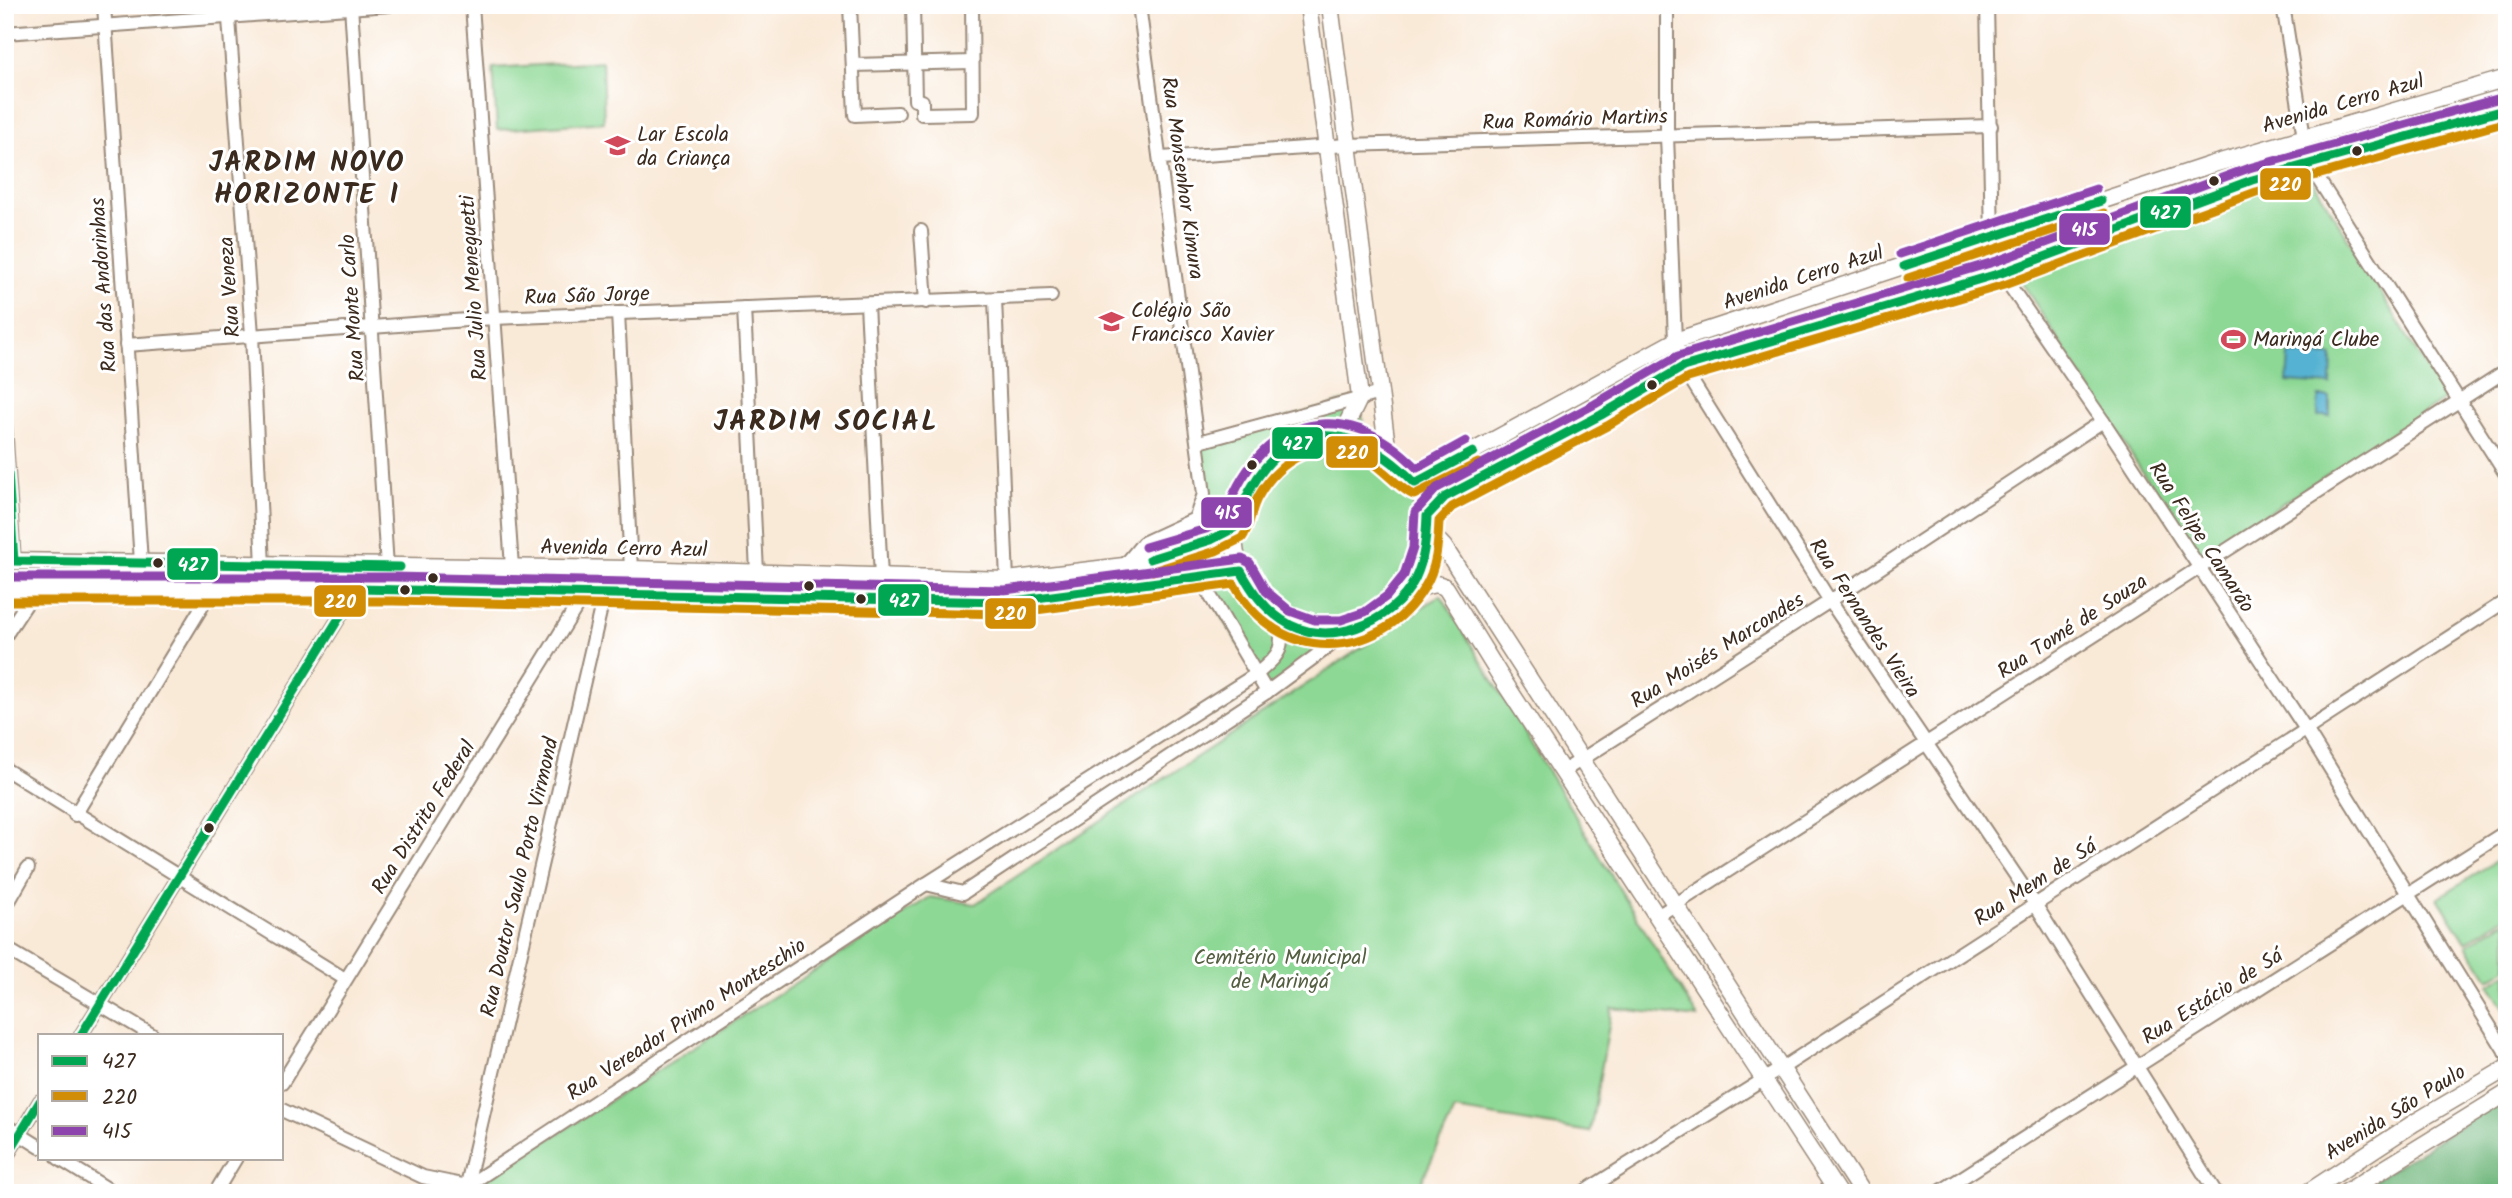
<svg xmlns="http://www.w3.org/2000/svg" width="2512" height="1198" font-family="Kalam,sans-serif">
<style>
.green{fill:#8dd894;stroke:#648159;stroke-width:2}
.forest{fill:#72b87e;stroke:#56714e;stroke-width:2}
.water{fill:#54b2d2;stroke:#486e78;stroke-width:2}
.lines{fill:none;stroke-linecap:round;stroke-linejoin:round}
.minor-casing{stroke:#9a8a7a;stroke-width:16}
.major-casing{stroke:#9a8a7a;stroke-width:19}
.minor{stroke:#fff;stroke-width:12}
.major{stroke:#fff;stroke-width:16}
.bus-1-casing{stroke:#fff;stroke-width:14}
.bus-2-casing{stroke:#fff;stroke-width:14}
.bus-3-casing{stroke:#fff;stroke-width:14}
.bus-1{stroke:#00a651;stroke-width:9}
.bus-2{stroke:#d18d06;stroke-width:9}
.bus-3{stroke:#8e44ad;stroke-width:9}
.bus-dot{fill:#3b2a1e;stroke:#fff;stroke-width:2.5}
.labels{text-anchor:middle;stroke-width:6;stroke-linejoin:round;paint-order:stroke}
.street-label{font-size:21px;fill:#3b2a1e;stroke:#fff}
.poi-label{font-size:21px;fill:#3b2a1e;stroke:#fff;text-anchor:start}
.park-label{font-size:21px;fill:#545e41;stroke:#fff}
.district-label{font-size:28px;font-weight:bold;letter-spacing:2px;fill:#3b2a1e;stroke:#fff}
.line-badge{stroke:#fff;stroke-width:2.5}
.badge-label{font-size:19px;text-anchor:middle;font-weight:bold;fill:#fff}
</style>
<rect width="100%" height="100%" fill="#fff"/>
<filter id="ink" filterUnits="userSpaceOnUse"><feTurbulence type="fractalNoise" baseFrequency=".0143" numOctaves="2"/><feDisplacementMap in="SourceGraphic" scale="14" xChannelSelector="R" yChannelSelector="G"/><feConvolveMatrix kernelMatrix="1 2 1 2 8 2 1 2 1" color-interpolation-filters="sRGB"/></filter>
<filter id="wash" filterUnits="userSpaceOnUse"><feTurbulence type="fractalNoise" baseFrequency=".00686" numOctaves="4" result="noise"/><feDisplacementMap in="SourceGraphic" scale="28" xChannelSelector="R" yChannelSelector="G"/><feGaussianBlur stdDeviation="1.57" result="paint"/><feColorMatrix in="noise" values="0 0 0 0 0 0 0 0 0 0 0 0 0 0 0 0 0 1.4 0 .05"/><feComposite in="paint" operator="in"/></filter>
<g filter="url(#wash)">
<rect width="100%" height="100%" fill="#f9e9d7"/>
<g class="green">
<path d="M 602,61 L 604,122 L 497,130 L 493,68 Z"/>
<path d="M 2306,169 L 2445,399 L 2197,558 L 2019,278 Z"/>
<path d="M 1360,397 L 1365,442 C 1430,476 1454,551 1397,606 C 1383,620 1365,622 1350,631 C 1321,649 1294,672 1267,692 L 1198,575 L 1201,509 L 1199,442 Z"/>
<path d="M 1441,595 L 1698,1018 L 1612,1008 L 1590,1132 L 1455,1110 L 1416,1193 L 472,1193 L 473,1188 L 930,897 L 975,904 Z"/>
<path d="M 2497,860 L 2507,875 L 2507,915 L 2466,942 L 2438,898 Z"/>
<path d="M 2507,919 L 2507,968 L 2489,979 L 2467,945 Z"/>
<path d="M 2507,973 L 2507,1012 L 2489,984 Z"/>
</g>
<path class="forest" d="M 2507,1096 L 2507,1193 L 2354,1193 Z"/>
<g class="water">
<path d="M 2289,354 L 2332,356 L 2331,385 L 2287,382 Z"/>
<rect x="2318" y="397" width="12" height="19"/>
</g>
</g>
<g filter="url(#ink)">
<g class="lines">
<defs>
<g id="minor">
<path d="M 104,5 L 141,562"/>
<path d="M 228,5 L 252,335 L 263,566"/>
<path d="M 351,5 L 387,567"/>
<path d="M 472,5 L 512,567"/>
<path d="M 850,5 L 855,115 L 898,113"/>
<path d="M 913,5 L 915,100 L 922,101 L 922,114 L 973,113 L 972,5"/>
<path d="M 1667,5 L 1667,136 L 1675,341 L 1683,367 L 1830,601 L 2035,904 L 2216,1193"/>
<path d="M 1987,5 L 1992,238 L 2001,273 L 2103,421 L 2307,731 L 2507,1054"/>
<path d="M 2283,5 L 2308,163 L 2507,476"/>
<path d="M 5,33 L 389,5"/>
<path d="M 853,65 L 972,62"/>
<path d="M 1161,158 L 1347,145 L 1991,126"/>
<path d="M 921,231 L 926,302"/>
<path d="M 995,299 L 1007,580"/>
<path d="M 867,304 L 881,577"/>
<path d="M 744,308 L 757,572"/>
<path d="M 618,313 L 631,569"/>
<path d="M 126,345 L 494,318 L 1051,296"/>
<path d="M 5,424 L 14,561"/>
<path d="M 1199,442 L 1380,393"/>
<path d="M 1124,566 L 1143,543 L 1195,519 L 1204,494 L 1139,5"/>
<path d="M 1198,575 L 1267,692"/>
<path d="M 5,636 L 36,589"/>
<path d="M 5,769 L 345,979"/>
<path d="M 1562,772 L 1830,601 L 2103,421"/>
<path d="M 75,815 L 212,590"/>
<path d="M 926,884 L 963,893 L 1267,692 L 1351,630"/>
<path d="M 5,908 L 28,868"/>
<path d="M 1659,915 L 2507,370"/>
<path d="M 5,948 L 152,1035"/>
<path d="M 81,1035 L 357,589"/>
<path d="M 282,1083 L 583,596 L 589,569"/>
<path d="M 282,1110 L 423,1177 L 467,1186"/>
<path d="M 5,1125 L 40,1147"/>
<path d="M 58,1158 L 114,1193"/>
<path d="M 5,1159 L 40,1101"/>
<path d="M 467,1186 L 926,884 L 1258,673 C 1283,651 1283,650 1279,617"/>
<path d="M 466,1189 L 610,569"/>
<path d="M 215,1193 L 236,1158"/>
<path d="M 1582,1193 L 1782,1068 L 2507,600"/>
<path d="M 1938,1193 L 2507,831"/>
</g>
<g id="major">
<path d="M 1308,5 L 1360,397 L 1341,436"/>
<path d="M 1330,5 L 1388,454"/>
<circle cx="1331" cy="534" r="97"/>
<path d="M 1415,483 L 1675,341 L 2210,165 L 2507,78"/>
<path d="M 1427,516 L 1459,488 L 1601,415 L 1683,367 L 2001,273 L 2252,180 L 2507,109"/>
<path d="M 1429,531 L 1444,547 L 1862,1193"/>
<path d="M 5,561 L 631,569 L 1007,580 L 1124,566 L 1183,550 L 1234,528"/>
<path d="M 5,589 L 393,589 L 1006,602 L 1241,571"/>
<path d="M 1396,607 C 1410,597 1429,576 1446,588 L 1504,682 L 1838,1193"/>
<path d="M 2307,1193 L 2414,1123 L 2507,1068"/>
<path d="M 2345,1193 L 2507,1093"/>
</g>
</defs>
<use href="#minor" class="minor-casing"/>
<use href="#major" class="major-casing"/>
<use href="#minor" class="minor"/>
<use href="#major" class="major"/>
<defs>
<g id="bus-1">
<path d="M 1904,266 L 2101,201"/>
<path d="M 5,428 L 14,561 L 400,567"/>
<path d="M 1150,559 L 1211,540 L 1234,528 C 1267,426 1339,405 1415,483 L 1473,452"/>
<path d="M 81,1035 L 357,589 L 1006,602 L 1241,571 C 1252,591 1263,607 1282,620 C 1325,650 1393,624 1415,579 C 1425,558 1426,538 1427,516 L 1445,497 L 1601,415 L 1683,367 L 2001,273 L 2252,180 L 2507,109"/>
<path d="M 5,1159 L 40,1101"/>
</g>
<g id="bus-2">
<path d="M 1908,278 L 2104,213"/>
<path d="M 1153,571 L 1216,551 L 1242,538 C 1251,526 1250,510 1258,497 C 1278,461 1321,434 1362,456 C 1380,465 1401,491 1414,495 L 1478,463"/>
<path d="M 5,601 L 393,601 L 1006,614 L 1234,584 C 1276,664 1378,664 1424,588 C 1437,568 1438,544 1439,521 L 1452,507 L 1607,426 L 1688,378 L 2004,285 L 2256,192 L 2507,122"/>
</g>
<g id="bus-3">
<path d="M 1900,254 L 2096,189"/>
<path d="M 1145,547 L 1206,529 L 1224,519 C 1256,420 1341,390 1417,468 L 1466,441"/>
<path d="M 5,577 L 393,577 L 1005,590 L 1242,559 L 1250,563 L 1266,591 L 1290,611 L 1315,620 L 1341,620 L 1365,612 L 1387,596 L 1404,575 L 1413,548 L 1415,512 L 1437,488 L 1595,404 L 1678,356 L 1997,261 L 2249,168 L 2504,97"/>
</g>
</defs>
<use href="#bus-1" class="bus-1-casing"/>
<use href="#bus-2" class="bus-2-casing"/>
<use href="#bus-3" class="bus-3-casing"/>
<use href="#bus-1" class="bus-1"/>
<use href="#bus-2" class="bus-2"/>
<use href="#bus-3" class="bus-3"/>
</g>
</g>
<defs>
<symbol id="school-bare" viewBox="-9 -9 18 18"><path d="M0-5L7-2L0 1L-7-2ZM-4 1L0 2.5L4 1V4Q0 6-4 4Z" fill="#d1495b" stroke="#fff" stroke-width="2.5" paint-order="stroke"/></symbol>
<symbol id="stadium-bare" viewBox="-9 -9 18 18"><path d="M0-5a6.5 5 0 1 0 0 10a6.5 5 0 1 0 0-10ZM-3.5-1.8h7v3.6h-7Z" fill="#d1495b" stroke="#fff" stroke-width="2.5" paint-order="stroke"/></symbol>
</defs>
<g fill-rule="evenodd">
<use href="#school-bare" x="600" y="128" width="35" height="35"/>
<use href="#school-bare" x="1094" y="304" width="35" height="35"/>
<use href="#stadium-bare" x="2216" y="322" width="35" height="35"/>
</g>
<g class="bus-dot">
<circle cx="2357" cy="151" r="6"/>
<circle cx="2214" cy="181" r="6"/>
<circle cx="1652" cy="385" r="6"/>
<circle cx="1252" cy="465" r="6"/>
<circle cx="158" cy="563" r="6"/>
<circle cx="433" cy="578" r="6"/>
<circle cx="809" cy="586" r="6"/>
<circle cx="405" cy="590" r="6"/>
<circle cx="861" cy="599" r="6"/>
<circle cx="209" cy="828" r="6"/>
</g>
<g class="labels">
<g class="street-label">
<text transform="translate(2343 103) rotate(-16)" y="7">Avenida Cerro Azul</text>
<text transform="translate(1575 119) rotate(-2)" y="7">Rua Romário Martins</text>
<text transform="translate(1183 178) rotate(82)" y="7">Rua Monsenhor Kimura</text>
<text transform="translate(1803 277) rotate(-18)" y="7">Avenida Cerro Azul</text>
<text transform="translate(103 285) rotate(-94)" y="7">Rua das Andorinhas</text>
<text transform="translate(229 287) rotate(-94)" y="7">Rua Veneza</text>
<text transform="translate(473 288) rotate(-94)" y="7">Rua Julio Meneguetti</text>
<text transform="translate(587 295) rotate(-2)" y="7">Rua São Jorge</text>
<text transform="translate(352 308) rotate(-94)" y="7">Rua Monte Carlo</text>
<text transform="translate(2202 537) rotate(57)" y="7">Rua Felipe Camarão</text>
<text transform="translate(624 548) rotate(1)" y="7">Avenida Cerro Azul</text>
<text transform="translate(1865 618) rotate(57)" y="7">Rua Fernandes Vieira</text>
<text transform="translate(2072 626) rotate(-33)" y="7">Rua Tomé de Souza</text>
<text transform="translate(1717 650) rotate(-32)" y="7">Rua Moisés Marcondes</text>
<text transform="translate(423 817) rotate(-58)" y="7">Rua Distrito Federal</text>
<text transform="translate(519 877) rotate(-77)" y="7">Rua Doutor Saulo Porto Virmond</text>
<text transform="translate(2035 882) rotate(-33)" y="7">Rua Mem de Sá</text>
<text transform="translate(2212 996) rotate(-32)" y="7">Rua Estácio de Sá</text>
<text transform="translate(686 1019) rotate(-33)" y="7">Rua Vereador Primo Monteschio</text>
<text transform="translate(2395 1112) rotate(-32)" y="7">Avenida São Paulo</text>
</g>
<g class="poi-label">
<text x="637" y="141">Lar Escola<tspan x="637" dy="24">da Criança</tspan></text>
<text x="1131" y="317">Colégio São<tspan x="1131" dy="24">Francisco Xavier</tspan></text>
<text x="2253" y="346">Maringá Clube</text>
</g>
<g class="park-label">
<text x="1280" y="964">Cemitério Municipal<tspan x="1280" dy="24">de Maringá</tspan></text>
</g>
<g class="district-label">
<text x="307" y="171">JARDIM NOVO<tspan x="307" dy="32">HORIZONTE I</tspan></text>
<text x="826" y="430">JARDIM SOCIAL</text>
</g>
</g>
<g class="line-badge">
<rect x="2259" y="167" width="53" height="34" rx="7" fill="#d18d06"/>
<rect x="2139" y="195" width="53" height="34" rx="7" fill="#00a651"/>
<rect x="2058" y="212" width="53" height="34" rx="7" fill="#8e44ad"/>
<rect x="1271" y="426" width="53" height="34" rx="7" fill="#00a651"/>
<rect x="1325" y="435" width="54" height="34" rx="7" fill="#d18d06"/>
<rect x="1200" y="496" width="53" height="33" rx="7" fill="#8e44ad"/>
<rect x="166" y="547" width="53" height="34" rx="7" fill="#00a651"/>
<rect x="877" y="583" width="53" height="34" rx="7" fill="#00a651"/>
<rect x="313" y="584" width="54" height="34" rx="7" fill="#d18d06"/>
<rect x="984" y="597" width="53" height="33" rx="7" fill="#d18d06"/>
</g>
<g class="badge-label">
<text x="2285" y="191">220</text>
<text x="2165" y="219">427</text>
<text x="2084" y="236">415</text>
<text x="1297" y="450">427</text>
<text x="1352" y="459">220</text>
<text x="1227" y="519">415</text>
<text x="193" y="571">427</text>
<text x="904" y="607">427</text>
<text x="340" y="608">220</text>
<text x="1010" y="620">220</text>
</g>
<rect width="2512" height="1198" fill="none" stroke="#fff" stroke-width="28"/>
<rect x="38" y="1034" width="245" height="126" fill="#ffffff" stroke="#b1aaa5" stroke-width="2"/>
<rect x="52" y="1056" width="35" height="10" fill="#00a651" stroke="#b1aaa5" stroke-width="2"/>
<text x="102" y="1068" font-size="21" fill="#3b2a1e">427</text>
<rect x="52" y="1091" width="35" height="10" fill="#d18d06" stroke="#b1aaa5" stroke-width="2"/>
<text x="102" y="1104" font-size="21" fill="#3b2a1e">220</text>
<rect x="52" y="1126" width="35" height="10" fill="#8e44ad" stroke="#b1aaa5" stroke-width="2"/>
<text x="102" y="1138" font-size="21" fill="#3b2a1e">415</text>
</svg>
